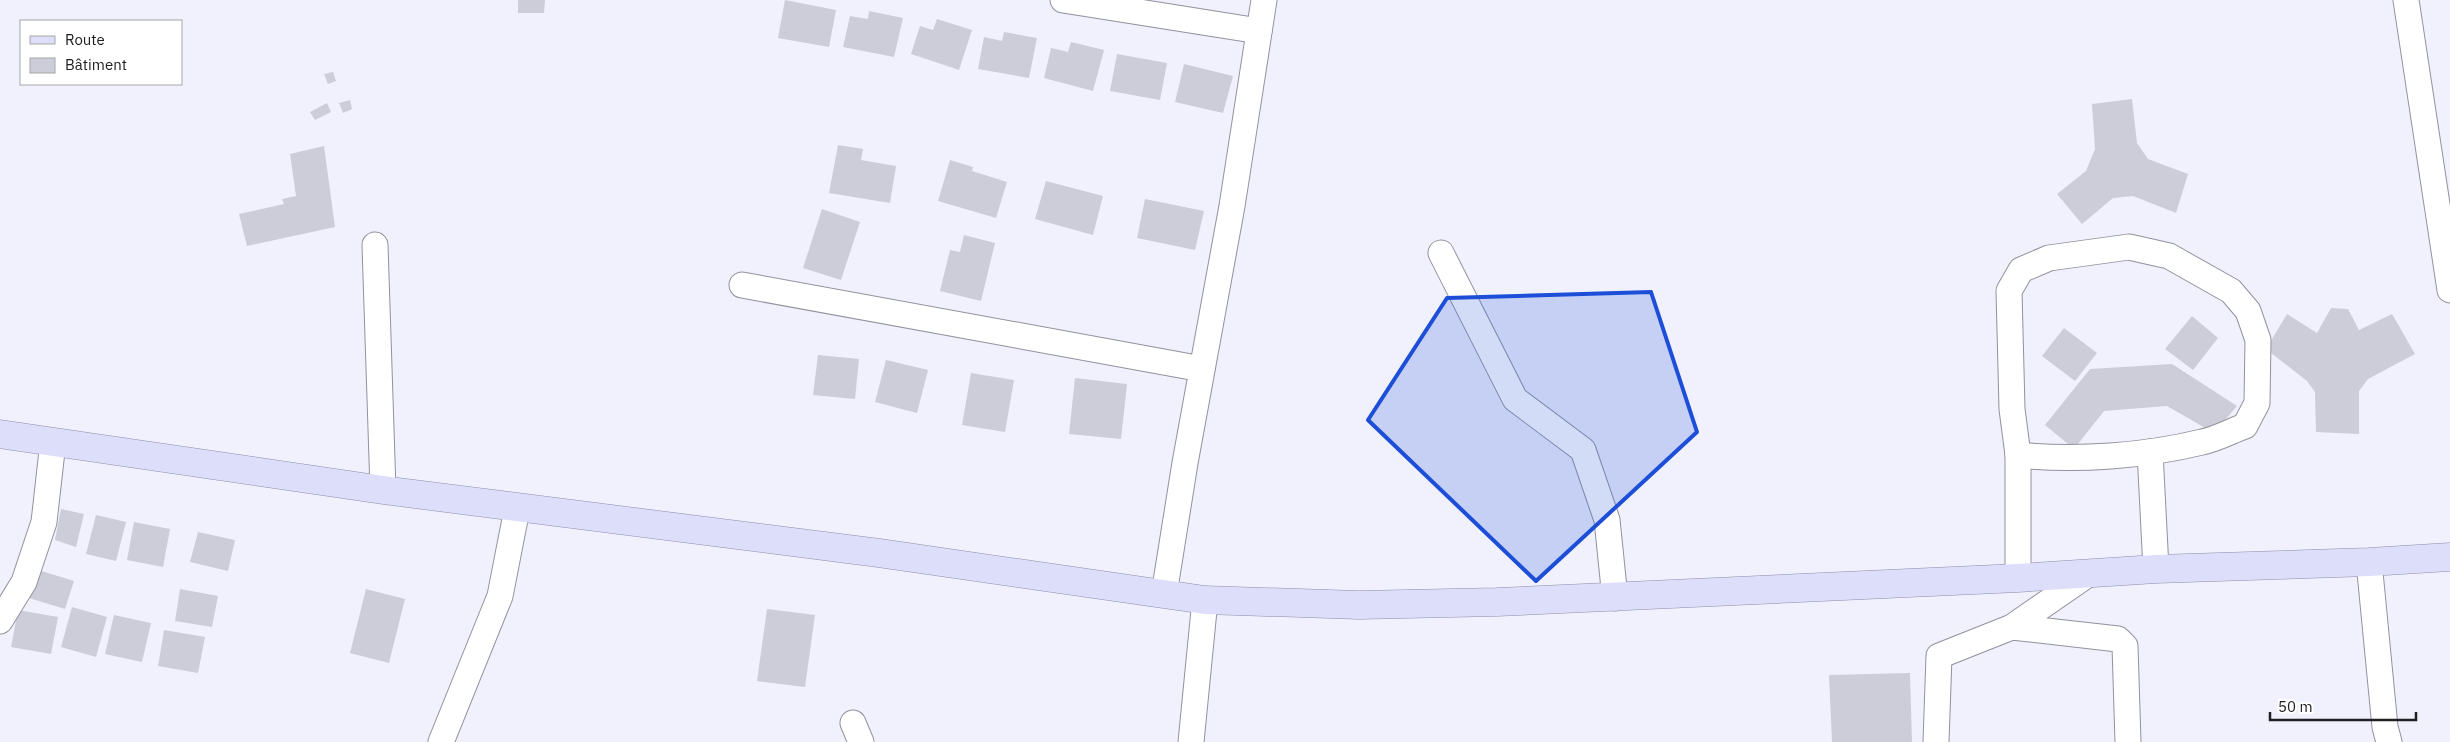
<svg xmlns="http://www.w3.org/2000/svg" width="2450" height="742" font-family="'IBM Plex Sans',sans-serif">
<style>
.building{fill:#cdcdd9}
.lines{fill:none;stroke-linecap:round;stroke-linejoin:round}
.minor-casing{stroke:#91929d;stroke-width:27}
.major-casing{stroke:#8c8dad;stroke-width:29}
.minor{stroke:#fff;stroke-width:25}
.major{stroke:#dddefa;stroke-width:28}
.marked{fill:#1d4ed8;fill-opacity:0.2;stroke:#1d4ed8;stroke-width:4;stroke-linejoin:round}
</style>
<rect width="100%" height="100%" fill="#f0f1fc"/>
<g class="building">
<path d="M 518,0 L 545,0 L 544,13 L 518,13 Z"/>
<path d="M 785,0 L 836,10 L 829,47 L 778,38 Z"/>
<path d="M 869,11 L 903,18 L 894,57 L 843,47 L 850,16 L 868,19 Z"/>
<path d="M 937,19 L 972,30 L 959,70 L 911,54 L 920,26 L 933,30 Z"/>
<path d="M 1004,32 L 1037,38 L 1029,78 L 978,69 L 984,37 L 1002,41 Z"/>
<path d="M 1071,42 L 1104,50 L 1093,91 L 1044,78 L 1051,48 L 1068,52 Z"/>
<path d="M 1117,54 L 1167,63 L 1160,100 L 1110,91 Z"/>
<path d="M 1184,64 L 1233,76 L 1223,113 L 1175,102 Z"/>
<path d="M 333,72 L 336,81 L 328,84 L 324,74 Z"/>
<path d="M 2132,99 L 2137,143 L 2148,159 L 2188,174 L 2176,213 L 2133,196 L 2113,198 L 2082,224 L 2057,194 L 2086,171 L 2095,149 L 2092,104 Z"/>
<path d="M 350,100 L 352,109 L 343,113 L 339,103 Z"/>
<path d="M 327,103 L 331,112 L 315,120 L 310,112 Z"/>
<path d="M 838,145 L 863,149 L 861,160 L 896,166 L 890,203 L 829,193 Z"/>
<path d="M 324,146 L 335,227 L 247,246 L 239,214 L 284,204 L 282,199 L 296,196 L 290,154 Z"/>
<path d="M 950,160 L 973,167 L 972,171 L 1007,182 L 996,218 L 938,201 Z"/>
<path d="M 1046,181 L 1103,196 L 1093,235 L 1035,219 Z"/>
<path d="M 1145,199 L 1204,211 L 1195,250 L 1137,238 Z"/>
<path d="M 822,209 L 860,222 L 841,280 L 803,268 Z"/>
<path d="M 964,235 L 995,243 L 981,301 L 940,291 L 950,250 L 960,252 Z"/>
<path d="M 2331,308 L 2348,309 L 2359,330 L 2392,314 L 2415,354 L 2368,379 L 2359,391 L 2359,434 L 2316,432 L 2315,392 L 2307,381 L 2266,349 L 2287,314 L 2317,333 Z"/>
<path d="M 2192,316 L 2218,338 L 2193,370 L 2165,349 Z"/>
<path d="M 2064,328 L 2097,353 L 2075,381 L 2042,356 Z"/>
<path d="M 818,355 L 859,359 L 855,399 L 813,395 Z"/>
<path d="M 886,360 L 928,370 L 917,413 L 875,402 Z"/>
<path d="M 2172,364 L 2237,406 L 2214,433 L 2167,406 L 2104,411 L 2074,449 L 2045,425 L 2090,369 Z"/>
<path d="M 971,373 L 1014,380 L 1005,432 L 962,425 Z"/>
<path d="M 1075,378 L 1127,384 L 1121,439 L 1069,434 Z"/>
<path d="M 61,509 L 84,514 L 76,547 L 55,540 Z"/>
<path d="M 96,515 L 126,522 L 116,561 L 86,554 Z"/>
<path d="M 134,522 L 170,529 L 163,567 L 127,560 Z"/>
<path d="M 198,532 L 235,540 L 228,571 L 190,562 Z"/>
<path d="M 38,570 L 74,581 L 65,609 L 29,598 Z"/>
<path d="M 180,589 L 218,596 L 212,627 L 175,621 Z"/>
<path d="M 366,589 L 405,599 L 389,663 L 350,653 Z"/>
<path d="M 72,607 L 107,617 L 96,657 L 61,647 Z"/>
<path d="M 767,609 L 815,615 L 805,687 L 757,681 Z"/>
<path d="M 18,610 L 58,617 L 51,654 L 11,647 Z"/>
<path d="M 114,615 L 151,623 L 142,662 L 105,654 Z"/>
<path d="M 164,630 L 205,637 L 198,673 L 158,666 Z"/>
<path d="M 1910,673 L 1912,742 L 1832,742 L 1829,675 Z"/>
</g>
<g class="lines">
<defs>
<g id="minor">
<path d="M 1063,0 L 1259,31"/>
<path d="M 2406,0 L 2450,290"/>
<path d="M 375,245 L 383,490"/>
<path d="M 2129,247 L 2169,256 L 2231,291 L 2248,311 L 2258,340 L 2257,403 L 2245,426 C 2231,431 2217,439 2202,442 C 2145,456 2077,461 2018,455 L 2012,409 L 2009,291 L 2021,270 L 2049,258 Z"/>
<path d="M 1441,253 L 1515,399 L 1583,450 L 1607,520 L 1615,598"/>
<path d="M 742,285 L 1202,369"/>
<path d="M 2150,452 L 2156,569"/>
<path d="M 2369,562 L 2385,727 L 2389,742"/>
<path d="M 2018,578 L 2018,455"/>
<path d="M 1164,594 L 1185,463 L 1232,206 L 1264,0"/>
<path d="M 0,621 L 24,582 L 44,522 L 53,442"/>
<path d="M 2012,627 L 2118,639 L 2125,646 L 2128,742"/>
<path d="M 853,723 L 861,742"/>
<path d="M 441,742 L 500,596 L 517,509"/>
<path d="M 1191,742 L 1205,600"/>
<path d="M 1936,742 L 1939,656 L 2012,627 L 2090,573"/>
</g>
<path id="major" d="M 0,434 L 383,490 L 879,553 L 1205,600 L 1359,605 L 1497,602 L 2018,578 L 2156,569 L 2369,562 L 2450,557"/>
</defs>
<use href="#minor" class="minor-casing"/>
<use href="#major" class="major-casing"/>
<use href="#minor" class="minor"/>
<use href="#major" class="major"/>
</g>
<path class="marked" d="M 1651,292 L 1697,432 L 1536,581 L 1368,420 L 1447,298 Z"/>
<rect x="20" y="20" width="162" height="65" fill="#ffffff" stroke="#a6a6a7"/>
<rect x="30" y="36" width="25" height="8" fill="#dddefa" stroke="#a6a6a7"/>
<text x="65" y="45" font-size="15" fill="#202024">Route</text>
<rect x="30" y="58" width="25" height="15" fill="#cdcdd9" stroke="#a6a6a7"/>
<text x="65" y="70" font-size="15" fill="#202024">Bâtiment</text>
<path d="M2270 712v8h146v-8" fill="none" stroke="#202024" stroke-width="2.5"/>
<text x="2278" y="712" font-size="15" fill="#202024" stroke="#ffffff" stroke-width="4" paint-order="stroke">50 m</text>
</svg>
